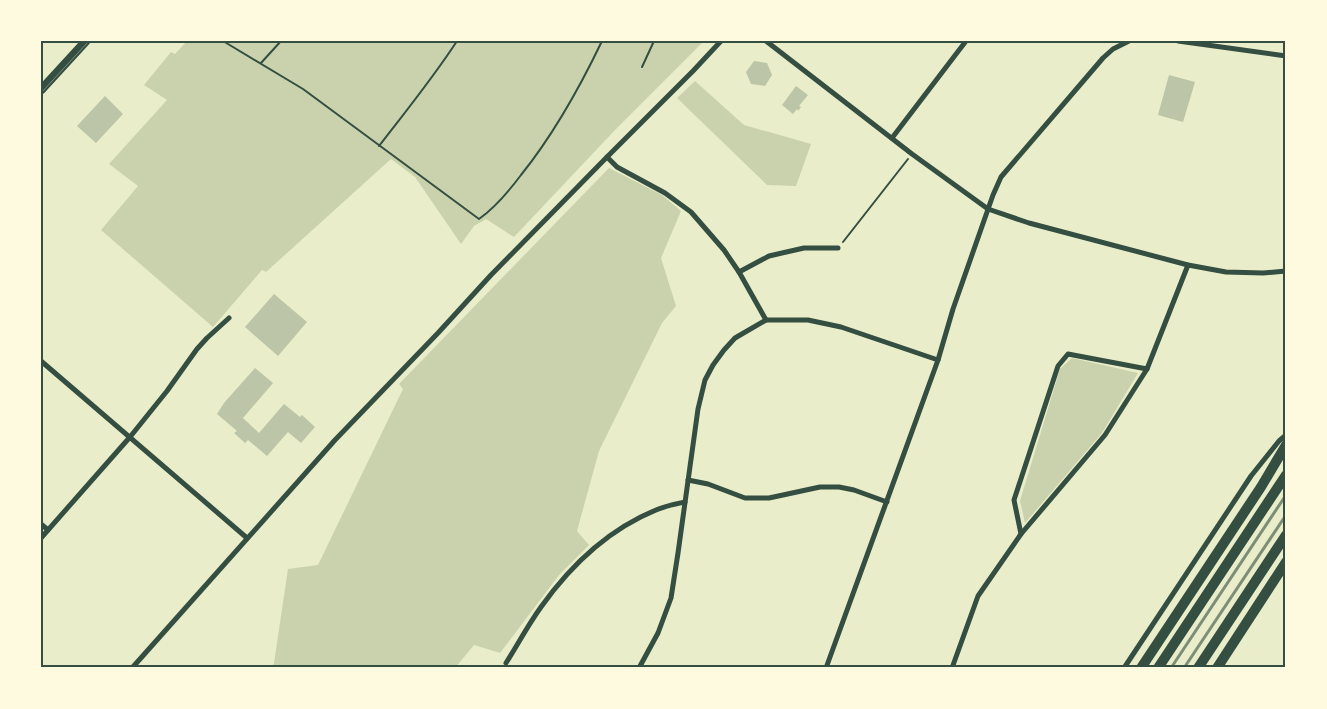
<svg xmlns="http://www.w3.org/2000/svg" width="1327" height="709" font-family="'Golos Text',sans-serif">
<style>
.green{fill:#cad2ad}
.building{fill:#bcc5a7}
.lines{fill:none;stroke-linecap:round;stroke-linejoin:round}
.path{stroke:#344e41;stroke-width:2}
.minor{stroke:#344e41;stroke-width:5}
.secondary{stroke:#344e41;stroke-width:9}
.motorway{stroke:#344e41;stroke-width:10}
.tram{stroke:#7c8e77;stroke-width:1}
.rail{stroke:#7c8e77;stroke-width:3}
.neatline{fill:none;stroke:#344e41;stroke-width:2}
</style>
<rect width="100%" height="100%" fill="#e9edc9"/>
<g class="green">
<path d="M 187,41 L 704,41 L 616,129 L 514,237 L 486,219 L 474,226 L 461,244 L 415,177 L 391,159 L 266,272 L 262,270 L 213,327 L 101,230 L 138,186 L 109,164 L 167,100 L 144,85 L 171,52 L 175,54 Z"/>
<path d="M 695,81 L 744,125 L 811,144 L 796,186 L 767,185 L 677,98 Z"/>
<path d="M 609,168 L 662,195 L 681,211 L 661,258 L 676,306 L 662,323 L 599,451 L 577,531 L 589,545 L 559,575 L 500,653 L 474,645 L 455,668 L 271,668 L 274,663 L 288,569 L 318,565 L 403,389 L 399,384 Z"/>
<path d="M 1072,358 L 1138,373 L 1102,433 L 1025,523 L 1020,501 L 1060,369 Z"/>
</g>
<g class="building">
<path d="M 754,61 L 767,63 L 772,75 L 765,86 L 751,84 L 746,72 Z"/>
<path d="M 1169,75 L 1195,82 L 1183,122 L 1158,115 Z"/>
<path d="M 796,86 L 808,95 L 799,106 L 801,107 L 798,111 L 797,109 L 793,114 L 782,105 Z"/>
<path d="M 105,96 L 123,114 L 96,143 L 77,126 Z"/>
<path d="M 274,294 L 307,322 L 278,356 L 245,327 Z"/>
<path d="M 255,368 L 273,383 L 243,418 L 259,433 L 284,404 L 300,417 L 302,415 L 315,427 L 301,443 L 288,432 L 267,456 L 248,440 L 245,443 L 234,433 L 237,431 L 217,414 L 224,403 Z"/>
</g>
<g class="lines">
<g class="path">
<path d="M 223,41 L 303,89 L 479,219 C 496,207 509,191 521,175 C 554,134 579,89 602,41"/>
<path d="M 261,63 L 281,41"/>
<path d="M 642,67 L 654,41"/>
<path d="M 379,146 C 406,111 433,78 457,41"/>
<path d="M 843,242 L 908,159"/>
</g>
<g class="minor">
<path d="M 766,41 L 912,154 L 988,209 L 1029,223 L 1188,265 L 1226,272 L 1263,273 L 1286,271"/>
<path d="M 1178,41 L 1286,56"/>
<path d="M 892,138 L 966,41"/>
<path d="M 607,157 L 617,167 L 665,193 L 691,212 L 724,250 L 739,272 L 766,320"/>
<path d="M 739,272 L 769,256 L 804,248 L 838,248"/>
<path d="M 41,361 L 247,538"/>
<path d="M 688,480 L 708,484 L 745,498 L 769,498 L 820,487 L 839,487 L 854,490 L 887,502"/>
<path d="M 41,524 L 48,530"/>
<path d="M 1021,534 L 1105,435 L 1147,369"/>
<path d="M 41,538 L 130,437 L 167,391 L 197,349 L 207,338 L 229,318"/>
<path d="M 506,663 C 518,644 528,625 541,607 C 571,565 607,530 656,510 C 665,506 676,504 685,502"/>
<path d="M 132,668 L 335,440 L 438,333 L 491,275 L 607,157 L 693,71 L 721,41"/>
<path d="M 639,668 L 658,633 L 671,598 L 678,553 L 698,409 L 705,380 L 713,365 L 724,350 L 735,338 L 766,320 L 808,320 L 841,327 L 938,360"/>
<path d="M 826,668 L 938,360 L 953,309 L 993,195 L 1001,177 L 1103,58 L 1113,49 L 1129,41"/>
<path d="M 952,668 L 978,596 L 1021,534 L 1014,500 L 1058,366 L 1068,354 L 1147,369 L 1188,265"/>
<path d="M 1124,668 L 1251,476 L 1279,441 L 1286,435"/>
</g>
<path class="secondary" d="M 41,90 L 86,41"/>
<g class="motorway">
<path d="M 1141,668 L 1261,487 L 1286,445"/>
<path d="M 1158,668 L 1286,475"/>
<path d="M 1198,668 L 1286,535"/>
<path d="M 1217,668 L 1286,562"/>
</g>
<path class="tram" d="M 41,93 L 89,41"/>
<g class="rail">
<path d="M 1171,668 L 1286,495"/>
<path d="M 1184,668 L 1286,515"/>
</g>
</g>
<rect width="1327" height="709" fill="none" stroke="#fefae0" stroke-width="85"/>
<rect x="42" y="42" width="1242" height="624" class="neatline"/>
</svg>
